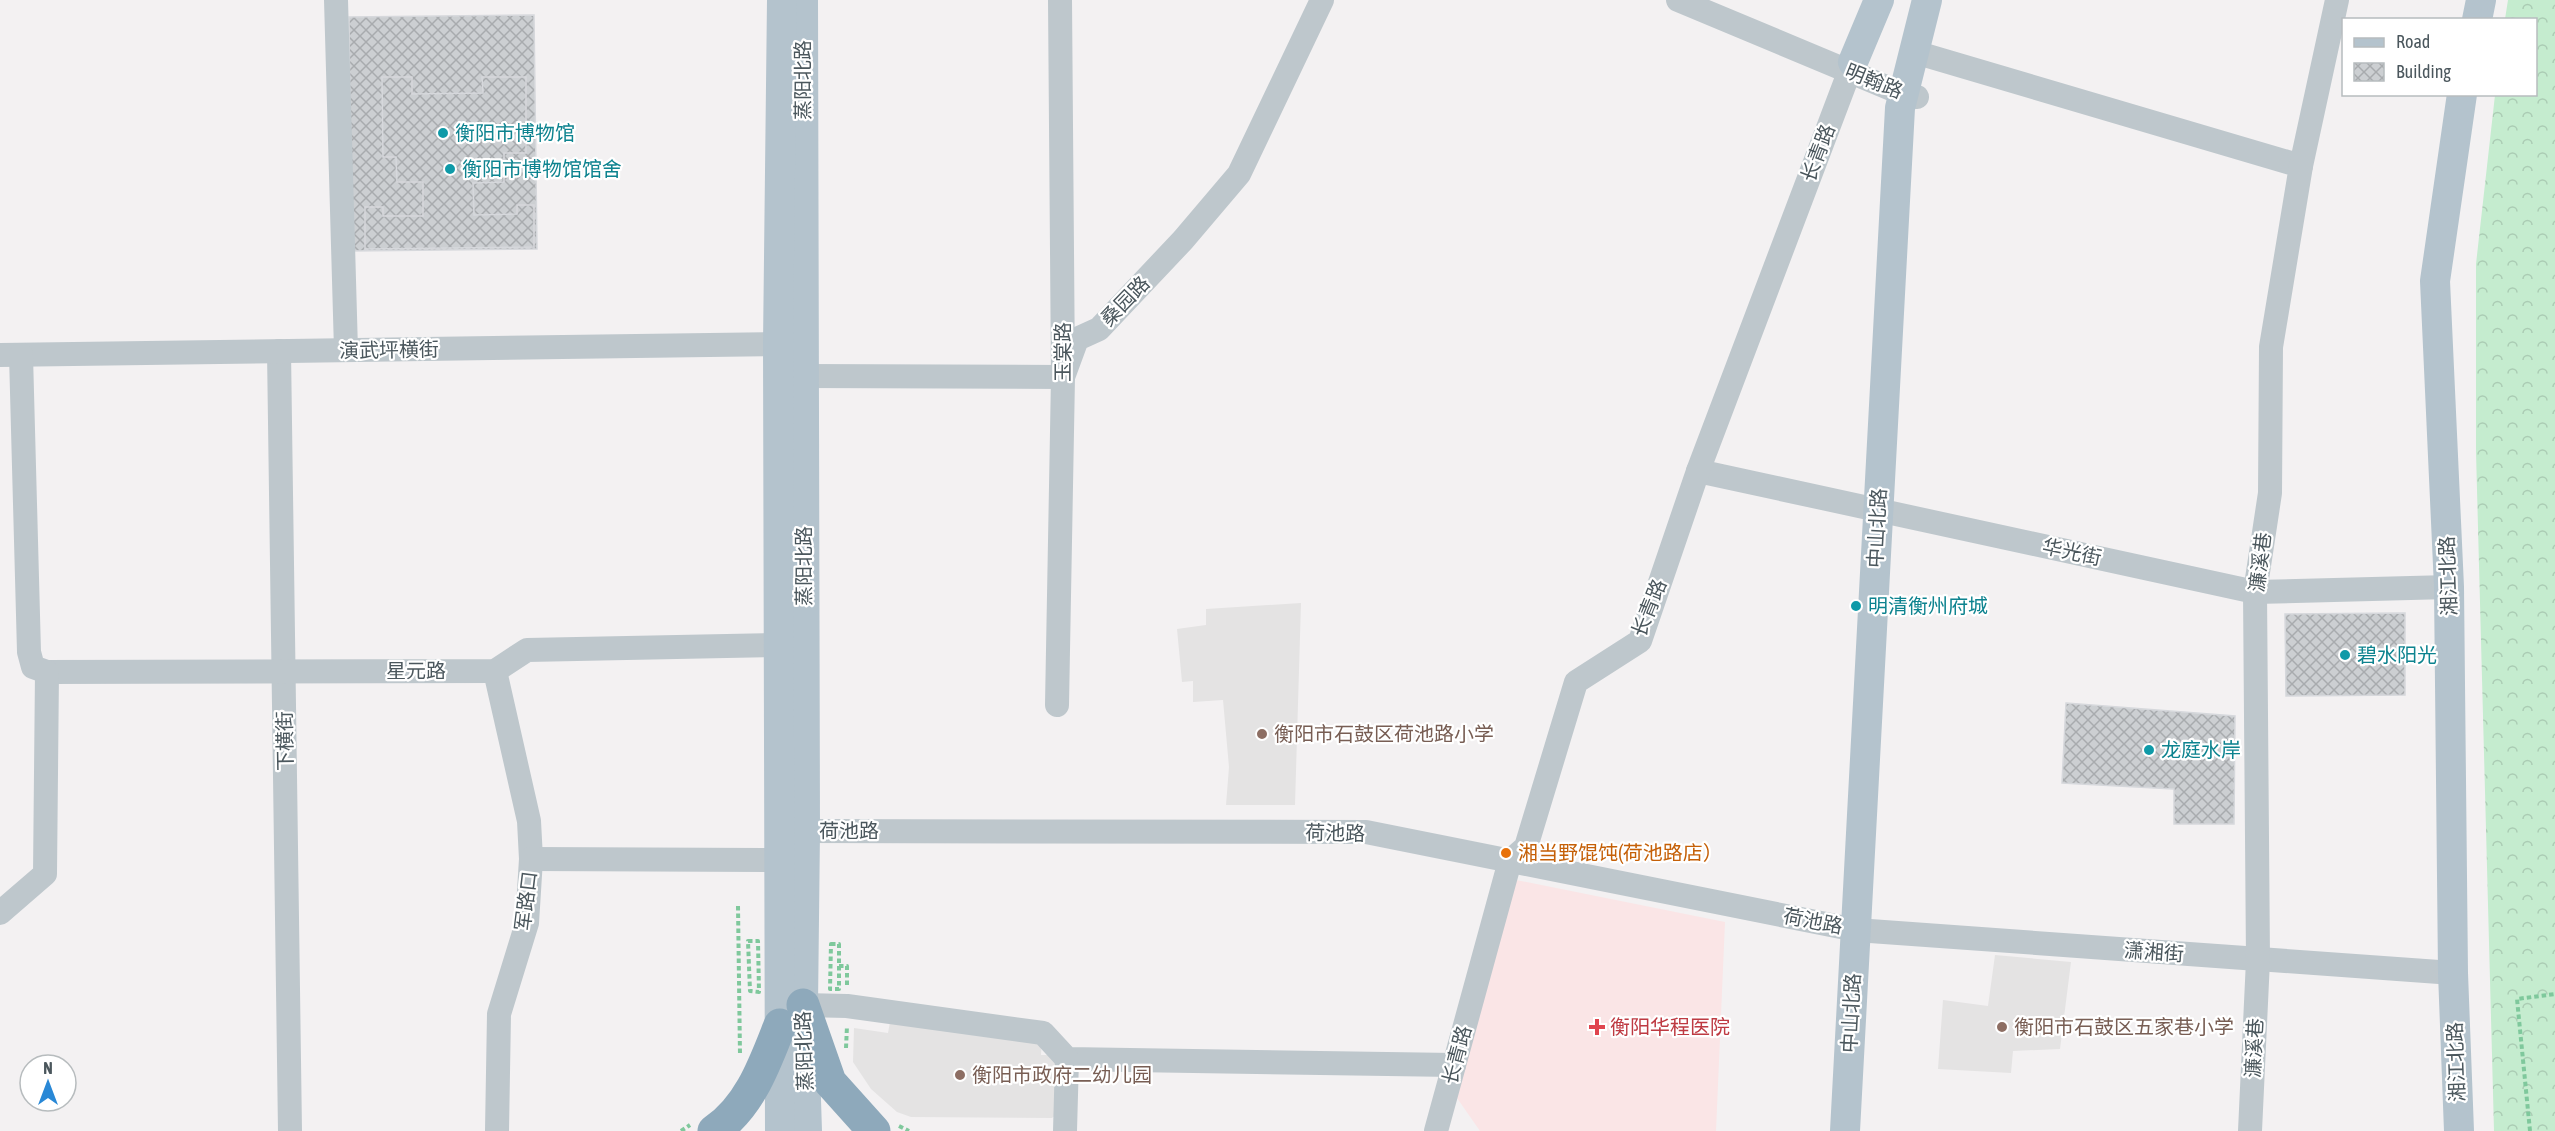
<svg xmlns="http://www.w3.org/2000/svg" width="2555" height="1131" font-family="'Asap Condensed','Noto Sans SC',sans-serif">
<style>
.education{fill:#e4e3e3}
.medical{fill:#fae5e6}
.forest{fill:url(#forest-crowns)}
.building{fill:url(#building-cross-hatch);stroke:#d6d8dc;stroke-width:1.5}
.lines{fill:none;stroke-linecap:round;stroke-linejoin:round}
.path{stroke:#7fc89c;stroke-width:4;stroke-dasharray:4.5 3;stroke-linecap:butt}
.minor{stroke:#bec7cc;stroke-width:24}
.major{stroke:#b4c3cd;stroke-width:30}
.highway{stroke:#8ea9bb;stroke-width:33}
.culture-dot{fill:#0f9aa8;stroke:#fff;stroke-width:2}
.education-dot{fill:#8d6e63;stroke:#fff;stroke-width:2}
.food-dot{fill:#e8710a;stroke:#fff;stroke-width:2}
.health-dot{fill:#e0444e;stroke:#fff;stroke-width:2}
.labels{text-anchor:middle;stroke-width:4.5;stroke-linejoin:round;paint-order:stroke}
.street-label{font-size:20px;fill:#4b575d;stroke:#fff}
.culture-label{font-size:20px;fill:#0d838f;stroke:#fff;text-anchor:start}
.education-label{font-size:20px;fill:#785e54;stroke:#fff;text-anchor:start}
.food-label{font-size:20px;fill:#c56008;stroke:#fff;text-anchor:start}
.health-label{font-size:20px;fill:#be3a42;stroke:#fff;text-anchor:start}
</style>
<defs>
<pattern id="forest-crowns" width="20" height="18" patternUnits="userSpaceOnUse" patternTransform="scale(1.5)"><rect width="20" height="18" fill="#c5eccf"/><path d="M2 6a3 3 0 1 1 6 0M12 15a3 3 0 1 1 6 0" fill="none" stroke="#abccb4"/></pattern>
<pattern id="building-cross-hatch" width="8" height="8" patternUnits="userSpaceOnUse" patternTransform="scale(1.5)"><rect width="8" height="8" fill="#cccfd2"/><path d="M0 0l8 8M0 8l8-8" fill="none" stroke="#a8abae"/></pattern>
</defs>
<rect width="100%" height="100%" fill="#f3f1f2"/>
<g class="education">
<path d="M 1301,603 L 1295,805 L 1226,805 L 1229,767 L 1223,700 L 1193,702 L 1193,681 L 1182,682 L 1177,629 L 1206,625 L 1206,609 Z"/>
<path d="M 1995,955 L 2071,962 L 2060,1049 L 2013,1051 L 2011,1073 L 1938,1069 L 1943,1000 L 1988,1006 Z"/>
<path d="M 890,1022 L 1042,1040 L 1041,1055 L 1059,1055 L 1058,1113 L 1052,1118 L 911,1117 L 897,1112 L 871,1089 L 853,1062 L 854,1028 L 888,1033 Z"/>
</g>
<path class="medical" d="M 1511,879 L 1725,922 L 1716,1131 L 1480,1131 L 1457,1098 Z"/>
<path class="forest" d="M 2508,0 L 2555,0 L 2555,1131 L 2494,1131 L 2476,452 L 2476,264 L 2495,95 L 2536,94 L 2536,20 L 2505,19 Z"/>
<g class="building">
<path d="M 534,15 L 537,249 L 351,251 L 349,17 Z"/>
<path d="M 382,77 L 412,77 L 412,94 L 483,93 L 482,77 L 526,77 L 526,153 L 504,153 L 504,182 L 473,183 L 474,215 L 517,214 L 517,205 L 534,205 L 534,247 L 365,249 L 365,207 L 383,207 L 383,216 L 423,216 L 423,182 L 397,182 L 396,157 L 383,157 Z"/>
<path d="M 2405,613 L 2405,695 L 2286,696 L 2285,614 Z"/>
<path d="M 2066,703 L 2235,716 L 2234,824 L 2174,824 L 2174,789 L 2062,783 Z"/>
</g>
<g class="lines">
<g class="path">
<path d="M 738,906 L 740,1055"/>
<path d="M 748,941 L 758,941 L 759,992 L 750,991 Z"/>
<path d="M 831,944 L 839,944 L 839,989 L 830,989 Z"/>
<path d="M 839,966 L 847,966 L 847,985"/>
<path d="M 846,1048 L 847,1026"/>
<path d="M 899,1126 L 909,1131"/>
<path d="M 681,1131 L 690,1125"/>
<path d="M 2530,1131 L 2517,999 L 2555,994"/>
</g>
<g class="minor">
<path d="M 336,0 L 346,350"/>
<path d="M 1678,0 L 1903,94 L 1917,97"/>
<path d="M 1928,56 L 2301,166"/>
<path d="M 279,351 L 290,1131"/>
<path d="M 0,355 L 778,344"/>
<path d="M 803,376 L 1063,377 L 1077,339 L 1099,329 L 1183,240 L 1239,174 L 1322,0"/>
<path d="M 1698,471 L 2255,592 L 2449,587"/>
<path d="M 495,671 L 529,821 L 531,859 L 527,923 L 499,1014 L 497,1131"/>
<path d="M 47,672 L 495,671 L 527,650 L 778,645"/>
<path d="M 1057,705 L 1063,377 L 1060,0"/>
<path d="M 805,831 L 1366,832 L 1856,930 L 2453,973"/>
<path d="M 531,859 L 778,860"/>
<path d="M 0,913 L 45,874 L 47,672 L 33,667 L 29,652 L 21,355"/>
<path d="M 803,1005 L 847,1006 L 1043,1033 L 1067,1059 L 1454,1065"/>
<path d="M 1065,1131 L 1067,1059"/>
<path d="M 1436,1131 L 1510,861 L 1526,847 L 1576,682 L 1640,641 L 1698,471 L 1853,62"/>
<path d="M 2250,1131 L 2258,960 L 2255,592 L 2270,493 L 2271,347 L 2301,166 L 2337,0"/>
</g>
<g class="major">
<path d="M 803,0 L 805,831 L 803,1005 L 807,1131"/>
<path d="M 2477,20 L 2481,0"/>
<path d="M 1853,62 L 1879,0"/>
<path d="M 780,1131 L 778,344 L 782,0"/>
<path d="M 1845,1131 L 1900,108 L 1927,0"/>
<path d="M 2459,1131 L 2453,973 L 2449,587 L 2435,281 L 2462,94"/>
</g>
<g class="highway">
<path d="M 803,1005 L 830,1082 L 874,1131"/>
<path d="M 714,1131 C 750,1107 765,1063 780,1025"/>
</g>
</g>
<g class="culture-dot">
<circle cx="443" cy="133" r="6"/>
<circle cx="450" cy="169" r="6"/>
<circle cx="1856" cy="606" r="6"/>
<circle cx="2345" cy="655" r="6"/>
<circle cx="2149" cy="750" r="6"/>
</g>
<g class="education-dot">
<circle cx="1262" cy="734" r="6"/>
<circle cx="2002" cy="1027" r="6"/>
<circle cx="960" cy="1075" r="6"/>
</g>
<circle class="food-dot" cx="1506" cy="853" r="6"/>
<path class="health-dot" d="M1594 1018h6v6h6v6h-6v6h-6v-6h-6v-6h6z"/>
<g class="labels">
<g class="street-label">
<text transform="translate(803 80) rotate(-90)" y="7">蒸阳北路</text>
<text transform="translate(1874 81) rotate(22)" y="7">明翰路</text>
<text transform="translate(1818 153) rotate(-69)" y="7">长青路</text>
<text transform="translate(1125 301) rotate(-46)" y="7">桑园路</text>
<text transform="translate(389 350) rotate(-1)" y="7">演武坪横街</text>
<text transform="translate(1063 352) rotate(-90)" y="7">玉棠路</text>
<text transform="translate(1877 528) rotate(-87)" y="7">中山北路</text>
<text transform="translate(2072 552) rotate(12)" y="7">华光街</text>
<text transform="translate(2260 562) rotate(-83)" y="7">濂溪巷</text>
<text transform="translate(804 566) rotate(-90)" y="7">蒸阳北路</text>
<text transform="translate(2448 576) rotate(-92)" y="7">湘江北路</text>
<text transform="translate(1649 608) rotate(-68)" y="7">长青路</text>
<text x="416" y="678">星元路</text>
<text transform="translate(285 741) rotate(-91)" y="7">下横街</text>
<text x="849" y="838">荷池路</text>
<text transform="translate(1335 833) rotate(1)" y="7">荷池路</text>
<text transform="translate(526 901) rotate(-83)" y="7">军路口</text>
<text transform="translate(1813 921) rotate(11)" y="7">荷池路</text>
<text transform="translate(2154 952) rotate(4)" y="7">潇湘街</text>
<text transform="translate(1851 1013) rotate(-87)" y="7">中山北路</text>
<text transform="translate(2254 1048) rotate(-87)" y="7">濂溪巷</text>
<text transform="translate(804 1051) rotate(-92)" y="7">蒸阳北路</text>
<text transform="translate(1457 1055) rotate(-75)" y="7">长青路</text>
<text transform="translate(2456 1062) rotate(-92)" y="7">湘江北路</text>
</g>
<g class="culture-label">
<text x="455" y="140">衡阳市博物馆</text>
<text x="462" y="176">衡阳市博物馆馆舍</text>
<text x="1868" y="613">明清衡州府城</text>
<text x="2357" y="662">碧水阳光</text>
<text x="2161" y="757">龙庭水岸</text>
</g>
<g class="education-label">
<text x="1274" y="741">衡阳市石鼓区荷池路小学</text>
<text x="2014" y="1034">衡阳市石鼓区五家巷小学</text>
<text x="972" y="1082">衡阳市政府二幼儿园</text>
</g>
<g class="food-label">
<text x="1518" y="860">湘当野馄饨(荷池路店）</text>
</g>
<g class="health-label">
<text x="1610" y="1034">衡阳华程医院</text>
</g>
</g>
<rect x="2342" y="18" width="195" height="78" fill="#ffffff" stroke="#b7bcbe" stroke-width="1.5"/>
<rect x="2354" y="38" width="30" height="9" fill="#b4c3cd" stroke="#b7bcbe" stroke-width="1.5"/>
<text x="2396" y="48" font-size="18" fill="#4b575d">Road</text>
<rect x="2354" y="63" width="30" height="18" fill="url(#building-cross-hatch)" stroke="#b7bcbe" stroke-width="1.5"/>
<text x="2396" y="78" font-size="18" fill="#4b575d">Building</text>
<g transform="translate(48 1083)"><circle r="28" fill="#ffffff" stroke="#b7bcbe" stroke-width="1.5"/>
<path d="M0-4.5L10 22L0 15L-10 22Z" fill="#2988d6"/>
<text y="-9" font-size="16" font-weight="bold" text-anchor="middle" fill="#4b575d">N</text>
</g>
</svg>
